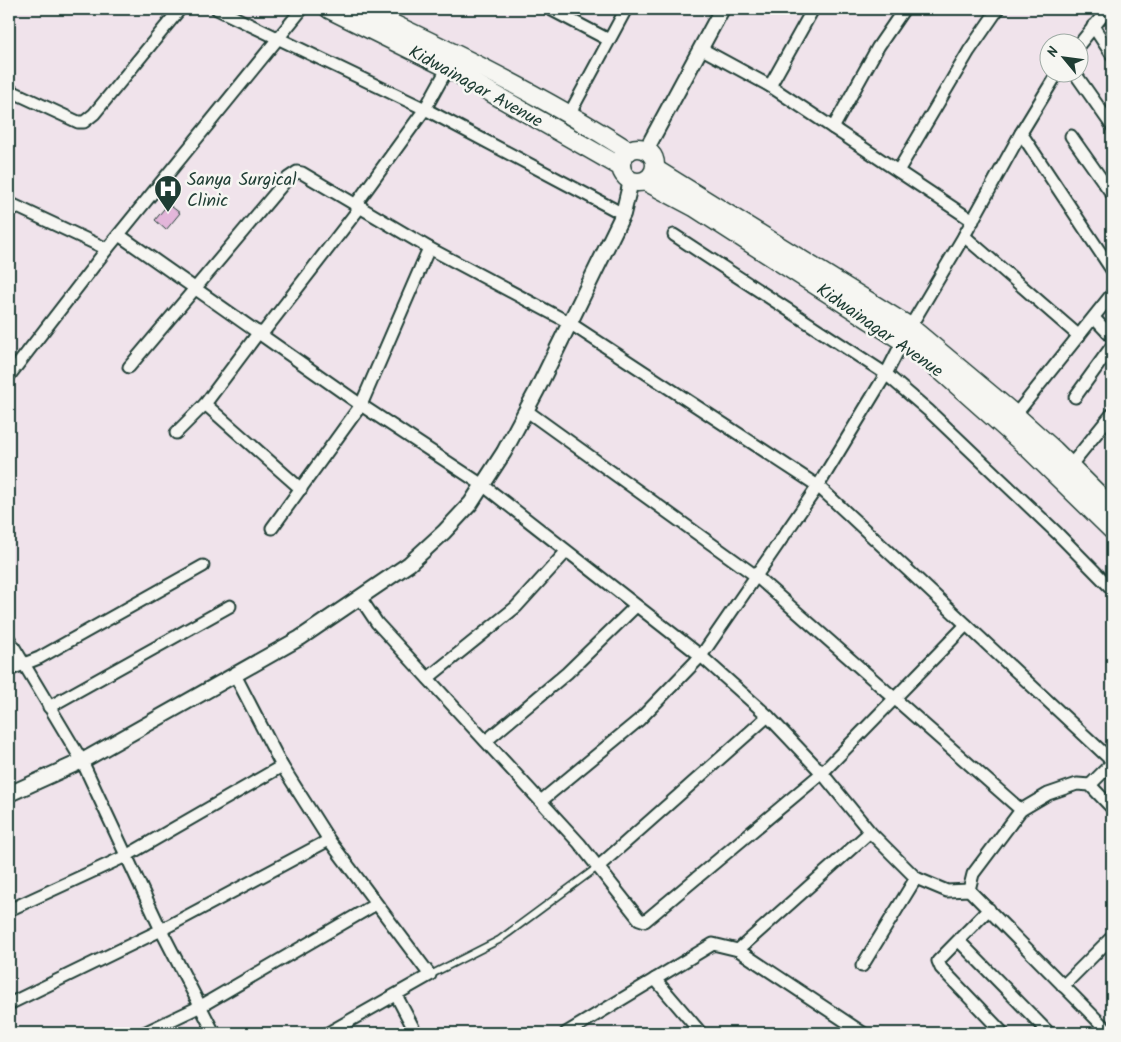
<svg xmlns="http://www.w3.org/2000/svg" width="1121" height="1042" font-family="Kalam,sans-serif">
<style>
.building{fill:#e3b6da;stroke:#1f3d34}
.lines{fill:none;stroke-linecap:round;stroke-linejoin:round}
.service-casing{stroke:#1f3d34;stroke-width:9}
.minor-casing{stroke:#1f3d34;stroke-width:15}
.tertiary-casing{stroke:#1f3d34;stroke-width:18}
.primary-casing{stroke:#1f3d34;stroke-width:21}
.service{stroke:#f6f6f2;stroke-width:5.5}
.minor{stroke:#f6f6f2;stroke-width:11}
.tertiary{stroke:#f6f6f2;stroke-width:14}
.primary{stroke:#f6f6f2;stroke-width:18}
.labels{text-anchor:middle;stroke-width:5;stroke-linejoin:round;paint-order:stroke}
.street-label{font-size:18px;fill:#1f3d34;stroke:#f6f6f2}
.poi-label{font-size:18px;fill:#1f3d34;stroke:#f6f6f2;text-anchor:start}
</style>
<rect width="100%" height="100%" fill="#f0e3eb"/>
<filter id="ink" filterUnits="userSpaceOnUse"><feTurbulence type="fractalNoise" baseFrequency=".02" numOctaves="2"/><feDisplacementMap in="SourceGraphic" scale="10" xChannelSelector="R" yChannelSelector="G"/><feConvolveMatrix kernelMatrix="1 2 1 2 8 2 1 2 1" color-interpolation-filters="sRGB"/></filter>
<g filter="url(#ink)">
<path class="building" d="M 168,204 L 180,213 L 166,230 L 155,220 Z"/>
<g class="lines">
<defs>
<path id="service" d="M 430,975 L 499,940 L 599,866"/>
<g id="minor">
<path d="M 217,9 L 425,109 L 623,214"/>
<path d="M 550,9 L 609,40"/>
<path d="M 1093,26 L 1112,55"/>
<path d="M 1078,46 L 1108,9"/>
<path d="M 702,49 L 770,86 L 973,221"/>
<path d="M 1074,72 L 1112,126"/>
<path d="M 770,86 L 813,9"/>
<path d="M 9,90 L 78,122 L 84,122 L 94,114 L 180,9"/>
<path d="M 570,113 L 626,9"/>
<path d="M 833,128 L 878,47 L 904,9"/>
<path d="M 1021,133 L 1112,270"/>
<path d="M 1071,136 L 1112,194"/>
<path d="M 898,171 L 969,51 L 998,9"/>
<path d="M 9,203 L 107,249"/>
<path d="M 356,204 L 425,109 L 451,62"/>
<path d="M 119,235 L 361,405 L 484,486 L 701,656 L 768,716 L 822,773 L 870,832 L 738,950"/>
<path d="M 674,235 L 886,374 L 929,411 L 1057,533 L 1112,589"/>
<path d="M 964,236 L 1079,336"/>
<path d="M 1094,318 L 1112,337"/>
<path d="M 262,334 L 361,206"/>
<path d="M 129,367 L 288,178 L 297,172 L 302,173 L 429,248 L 568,322 L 818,486 L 1112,761"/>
<path d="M 9,376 L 107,249 L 302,9"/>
<path d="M 1075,397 L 1112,346"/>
<path d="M 205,404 L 301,489"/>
<path d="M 527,411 L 756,576 L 1021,810"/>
<path d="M 1012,419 L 1112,294"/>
<path d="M 176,433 L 205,404 L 259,332"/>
<path d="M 1066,471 L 1112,414"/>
<path d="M 272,528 L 361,405 L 429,248"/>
<path d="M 361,599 L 377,623 L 579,843 L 639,919 L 645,921 L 822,773 L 966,625"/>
<path d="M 9,639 L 82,761 L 161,930 L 214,1033"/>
<path d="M 9,670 L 39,658 L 203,566"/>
<path d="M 235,675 L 282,766 L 329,840 L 430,975 L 328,1033"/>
<path d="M 428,678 L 516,607 L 566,552"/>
<path d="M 49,707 L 230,606"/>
<path d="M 486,741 L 567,673 L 636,606"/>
<path d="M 1090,785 L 1112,763"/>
<path d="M 541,801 L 639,720 L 701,656 L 818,486 L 886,374 L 910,327 L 964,236 L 1021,133 L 1058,72"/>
<path d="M 599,866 L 768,716"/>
<path d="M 916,878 L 947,891 L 969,890 L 1110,1033"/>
<path d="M 969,890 L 973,874 L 1021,810 L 1048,794 L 1077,784 L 1090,785 L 1112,808"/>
<path d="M 989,909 L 938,961 L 941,968 L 1003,1033"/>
<path d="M 9,910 L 126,856 L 282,766"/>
<path d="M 959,941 L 1049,1033"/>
<path d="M 862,966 L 916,878 L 870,832"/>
<path d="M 655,979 L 701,1033"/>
<path d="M 1063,986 L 1112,937"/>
<path d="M 396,995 L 416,1033"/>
<path d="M 9,1004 L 161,930 L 329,840"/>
<path d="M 144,1033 L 201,1006 L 376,904"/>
<path d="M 566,1033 L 713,944 L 738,950 L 863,1033"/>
</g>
<g id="tertiary">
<path d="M 646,150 L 722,9"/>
<path d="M 9,794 L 82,761 L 300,638 L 409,564 L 444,532 L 471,503 L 504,452 L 537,390 L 623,214 L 631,181"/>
</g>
<g id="primary">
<path d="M 329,9 L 448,68 L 621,167"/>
<path d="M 361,9 C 453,52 544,96 629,151"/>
<circle cx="638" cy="165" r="17"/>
<path d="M 655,169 L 910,327 L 1015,415 L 1054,450 L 1112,508"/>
<path d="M 645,181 L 694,207 L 904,342 L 940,370 L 1030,450 L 1112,530"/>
</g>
</defs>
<use href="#service" class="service-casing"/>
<use href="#minor" class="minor-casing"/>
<use href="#tertiary" class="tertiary-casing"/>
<use href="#primary" class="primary-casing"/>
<use href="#service" class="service"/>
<use href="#minor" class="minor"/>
<use href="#tertiary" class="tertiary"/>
<use href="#primary" class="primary"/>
</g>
</g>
<defs>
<symbol id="hospital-pin" viewBox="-11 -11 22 30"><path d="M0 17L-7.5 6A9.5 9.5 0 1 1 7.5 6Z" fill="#1f3d34" stroke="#f6f6f2"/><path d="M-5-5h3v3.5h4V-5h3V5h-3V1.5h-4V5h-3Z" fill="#fff"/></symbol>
</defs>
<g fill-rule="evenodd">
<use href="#hospital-pin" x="152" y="173" width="32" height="43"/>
</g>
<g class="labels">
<g class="street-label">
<text transform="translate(476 86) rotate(29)" y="6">Kidwainagar Avenue</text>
<text transform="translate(880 330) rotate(35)" y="6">Kidwainagar Avenue</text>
</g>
<g class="poi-label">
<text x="187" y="185">Sanya Surgical<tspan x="187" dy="21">Clinic</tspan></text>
</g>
</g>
<rect width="1121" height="1042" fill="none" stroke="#f6f6f2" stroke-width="30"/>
<rect x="15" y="15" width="1091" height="1012" fill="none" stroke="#1f3d34" stroke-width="2" filter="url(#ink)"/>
<g transform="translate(1064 58) rotate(299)"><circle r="24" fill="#f6f6f2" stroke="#a0aca6"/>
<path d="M0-4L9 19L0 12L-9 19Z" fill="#1f3d34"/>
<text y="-8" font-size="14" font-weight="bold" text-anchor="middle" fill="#1f3d34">N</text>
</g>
</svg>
